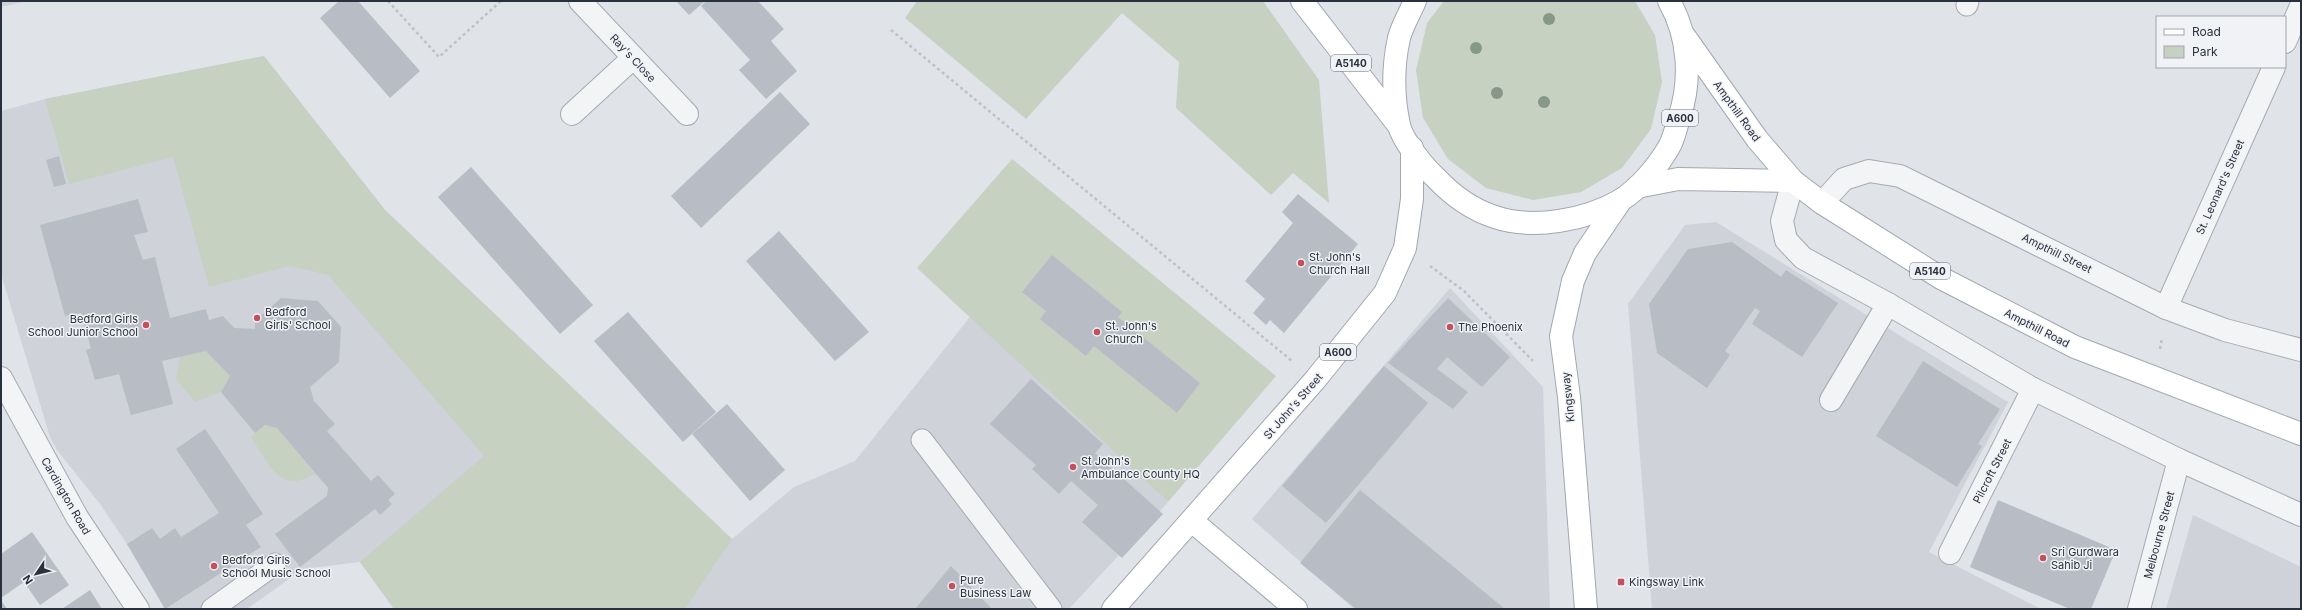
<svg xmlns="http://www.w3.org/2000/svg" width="2302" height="610" font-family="Inter,sans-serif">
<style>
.built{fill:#cfd2d9}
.green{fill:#c6d1c2}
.building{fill:#b8bcc4}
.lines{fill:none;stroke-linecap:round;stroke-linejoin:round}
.lane-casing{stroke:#a6aab2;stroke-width:23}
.street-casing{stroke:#a6aab2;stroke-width:24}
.primary-casing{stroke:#a1a7b2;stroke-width:24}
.path{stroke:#bfc1c6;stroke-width:2.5;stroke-dasharray:3 3;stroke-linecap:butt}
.lane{stroke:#f3f4f6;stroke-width:21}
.street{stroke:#f3f4f6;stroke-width:22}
.primary{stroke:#fff;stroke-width:22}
.tree{fill:#879788}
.poi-dot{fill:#c2505f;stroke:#f0f2f5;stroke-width:1.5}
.labels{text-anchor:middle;stroke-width:3;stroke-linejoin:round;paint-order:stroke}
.shield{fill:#f0f2f5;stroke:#656b75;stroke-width:1}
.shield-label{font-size:10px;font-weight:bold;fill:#2a313e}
.street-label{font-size:11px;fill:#2a313e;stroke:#f0f2f5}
.poi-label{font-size:11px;fill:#2a313e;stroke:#f0f2f5;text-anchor:start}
</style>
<rect width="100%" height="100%" fill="#e0e3e8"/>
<g class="built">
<path d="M 1,1 L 27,1 L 1,7 Z"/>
<path d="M 264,56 L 385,210 L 732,539 L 794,487 L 855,461 L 970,317 L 1168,502 L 1069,609 L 394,609 L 360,562 L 303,569 L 247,609 L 165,609 L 127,544 L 100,504 L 57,450 L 50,437 L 1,274 L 1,111 L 45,99 Z"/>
<path d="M 1716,222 L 2008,402 L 1929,552 L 2041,609 L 1652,609 L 1628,304 L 1685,225 Z"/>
<path d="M 1450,288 L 1543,387 L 1550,609 L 1354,609 L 1252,519 Z"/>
<path d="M 2193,515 L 2301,567 L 2301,609 L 2166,609 Z"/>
</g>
<g class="green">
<path d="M 917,1 L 1263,1 L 1319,80 L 1329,203 L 1293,173 L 1271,195 L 1176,108 L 1179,62 L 1122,13 L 1026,119 L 905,18 Z"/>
<path d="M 1444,1 L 1635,1 L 1655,35 L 1662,82 L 1651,129 L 1622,168 L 1581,192 L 1533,200 L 1486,188 L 1448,159 L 1423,118 L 1416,70 L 1427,23 Z"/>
<path d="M 264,56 L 385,210 L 732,539 L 685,609 L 394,609 L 360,562 L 484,456 L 328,275 L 290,266 L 209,287 L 173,157 L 69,184 L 45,99 Z"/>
<path d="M 1012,159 L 1276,376 L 1168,502 L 917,268 Z"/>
<path d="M 206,351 L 230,376 L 221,392 L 195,402 L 176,379 L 180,355 Z"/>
<path d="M 265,425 L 277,428 L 315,473 C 281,497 267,462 251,437 Z"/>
</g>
<g class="building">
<path d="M 339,1 L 358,1 L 420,71 L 390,98 L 320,18 Z"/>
<path d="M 676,1 L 705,1 L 689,15 Z"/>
<path d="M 706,1 L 758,1 L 784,29 L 771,41 L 797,71 L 766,99 L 739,70 L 750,60 L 701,6 Z"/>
<path d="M 780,92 L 810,124 L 701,228 L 671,196 Z"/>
<path d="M 59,156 L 66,184 L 54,187 L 46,160 Z"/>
<path d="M 471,167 L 593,305 L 560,334 L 438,197 Z"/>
<path d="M 1298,194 L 1358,244 L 1284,333 L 1270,320 L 1266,325 L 1253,313 L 1265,299 L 1245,281 L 1293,223 L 1282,212 Z"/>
<path d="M 138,199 L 148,232 L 134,235 L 143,260 L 155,257 L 170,318 L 206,309 L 209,320 L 223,316 L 234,328 L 255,329 L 255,321 L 281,298 L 318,301 L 341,327 L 339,362 L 310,387 L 314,401 L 335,424 L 327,431 L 371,481 L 378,475 L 395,494 L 388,500 L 392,504 L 380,515 L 375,509 L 300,567 L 275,534 L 327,496 L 328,488 L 277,428 L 265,425 L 255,433 L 221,392 L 230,376 L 206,351 L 162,361 L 173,404 L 131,415 L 119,374 L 95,380 L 86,350 L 91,348 L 81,313 L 65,316 L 40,225 Z"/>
<path d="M 779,231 L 869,332 L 835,361 L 746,261 Z"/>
<path d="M 1732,242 L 1781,277 L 1786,270 L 1838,303 L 1802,357 L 1752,324 L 1760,311 L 1755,308 L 1725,351 L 1730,355 L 1707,388 L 1657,353 L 1649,304 L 1688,249 Z"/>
<path d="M 1052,255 L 1122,312 L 1118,317 L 1200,383 L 1177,413 L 1094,346 L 1086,356 L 1040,319 L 1046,311 L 1022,292 Z"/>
<path d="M 1448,298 L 1510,357 L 1482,387 L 1447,357 L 1437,369 L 1468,392 L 1453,409 L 1388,363 Z"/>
<path d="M 628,312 L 716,412 L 683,442 L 594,341 Z"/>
<path d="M 1923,361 L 2000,409 L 1978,444 L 1982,446 L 1957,487 L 1876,436 Z"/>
<path d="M 1384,366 L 1428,403 L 1326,523 L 1282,486 Z"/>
<path d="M 1031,379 L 1103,444 L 1095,453 L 1163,514 L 1122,558 L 1082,522 L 1098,505 L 1071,481 L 1059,494 L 1032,469 L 1036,465 L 990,424 Z"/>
<path d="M 727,404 L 785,470 L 750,501 L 692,434 Z"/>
<path d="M 205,429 L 263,514 L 246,525 L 261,547 L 165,609 L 127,544 L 152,528 L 160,539 L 175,528 L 181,537 L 219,513 L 176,449 Z"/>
<path d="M 1360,490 L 1505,609 L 1356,609 L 1300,563 Z"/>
<path d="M 1998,500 L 2116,550 L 2091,609 L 2070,609 L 1970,567 Z"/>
<path d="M 32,532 L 69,585 L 40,605 L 24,582 L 1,598 L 1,554 Z"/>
<path d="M 951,566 L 992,609 L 915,609 Z"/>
<path d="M 90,590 L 102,609 L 62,609 Z"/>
<path d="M 1,600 L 7,609 L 1,609 Z"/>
</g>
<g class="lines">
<defs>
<g id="lane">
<path d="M 1967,5 L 1968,1"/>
<path d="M 922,440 L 1051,609"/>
<path d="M 212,609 L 275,564"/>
</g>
<g id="street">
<path d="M 580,1 L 687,114"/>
<path d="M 2285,42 L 2301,6"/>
<path d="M 572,114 L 633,58"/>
<path d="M 1793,181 L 1782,221 L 1786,240 L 1803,258 L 1888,304 L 2033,389 L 2179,460 L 2301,515"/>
<path d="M 1822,203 L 1844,179 L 1869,171 L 1900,176 L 2166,308 L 2225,330 L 2301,350"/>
<path d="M 2166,308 L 2274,67"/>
<path d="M 1,378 L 77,517 L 138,609"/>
<path d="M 1831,400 L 1888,304"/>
<path d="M 1950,553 L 2033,389"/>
<path d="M 2139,609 L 2179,460"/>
</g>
<g id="primary">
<path d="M 1302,1 L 1399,126"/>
<path d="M 1415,1 C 1410,13 1402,26 1399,38 C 1393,65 1393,97 1399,125 C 1402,140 1424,167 1436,178 C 1452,195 1473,210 1495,217 C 1533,230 1587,220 1621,200 C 1640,188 1658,166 1669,147 C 1674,139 1676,127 1679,118 C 1692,80 1689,36 1669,1"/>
<path d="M 1685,37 L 1757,139 L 1793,181 L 1822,203 L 1941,278 L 2075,347 L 2301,434"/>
<path d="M 1637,187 L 1678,179 L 1793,181"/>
<path d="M 1192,521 L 1296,609"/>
<path d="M 1113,609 L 1315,380 L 1385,293 L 1405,248 L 1412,199 L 1412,148"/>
<path d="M 1586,609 L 1569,397 L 1561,336 L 1573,281 L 1585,253 L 1621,200"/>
</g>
</defs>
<use href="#lane" class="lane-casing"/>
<use href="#street" class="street-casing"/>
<use href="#primary" class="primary-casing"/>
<g class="path">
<path d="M 388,1 L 439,57 L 501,1"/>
<path d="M 891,30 L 1292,361"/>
<path d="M 1430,266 L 1464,291 L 1533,361"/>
<path d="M 2160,349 L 2162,338"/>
</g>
<use href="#lane" class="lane"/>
<use href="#street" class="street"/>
<use href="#primary" class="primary"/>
</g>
<g class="tree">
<circle cx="1549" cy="19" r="6"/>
<circle cx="1476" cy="48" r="6"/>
<circle cx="1497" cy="93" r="6"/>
<circle cx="1544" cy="102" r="6"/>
</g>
<g class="poi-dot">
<circle cx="1301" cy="263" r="4"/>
<circle cx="257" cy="318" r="4"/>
<circle cx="146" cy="325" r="4"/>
<circle cx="1450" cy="327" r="4"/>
<circle cx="1097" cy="332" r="4"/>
<circle cx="1073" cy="467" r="4"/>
<circle cx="2043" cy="558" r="4"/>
<circle cx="214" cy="566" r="4"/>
<rect x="1617" y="578" width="8" height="8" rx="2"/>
<circle cx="952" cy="586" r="4"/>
</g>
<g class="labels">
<g class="shield">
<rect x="1331" y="55" width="40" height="16" rx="3"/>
<rect x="1662" y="110" width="36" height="16" rx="3"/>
<rect x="1910" y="263" width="40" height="16" rx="3"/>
<rect x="1320" y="344" width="36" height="16" rx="3"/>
</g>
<g class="shield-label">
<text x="1351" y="67">A5140</text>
<text x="1680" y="122">A600</text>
<text x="1930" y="275">A5140</text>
<text x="1338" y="356">A600</text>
</g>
<g class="street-label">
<text transform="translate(633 58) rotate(47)" y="4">Ray's Close</text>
<text transform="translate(1737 111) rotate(54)" y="4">Ampthill Road</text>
<text transform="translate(2220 187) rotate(-66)" y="4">St. Leonard's Street</text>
<text transform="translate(2057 253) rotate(26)" y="4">Ampthill Street</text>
<text transform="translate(2037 328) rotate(27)" y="4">Ampthill Road</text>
<text transform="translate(1568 397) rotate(-96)" y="4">Kingsway</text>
<text transform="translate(1293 406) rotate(-49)" y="4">St John's Street</text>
<text transform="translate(1992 471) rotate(-63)" y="4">Pilcroft Street</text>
<text transform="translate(66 496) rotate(60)" y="4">Cardington Road</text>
<text transform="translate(2159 535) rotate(-75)" y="4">Melbourne Street</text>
</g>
<g class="poi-label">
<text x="1309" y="261">St. John's<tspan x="1309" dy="13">Church Hall</tspan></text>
<text x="265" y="316">Bedford<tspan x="265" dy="13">Girls' School</tspan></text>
<text x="138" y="323" text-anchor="end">Bedford Girls<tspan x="138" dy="13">School Junior School</tspan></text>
<text x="1105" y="330">St. John's<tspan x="1105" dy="13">Church</tspan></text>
<text x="1458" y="331">The Phoenix</text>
<text x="1081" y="465">St John's<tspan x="1081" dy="13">Ambulance County HQ</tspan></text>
<text x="2051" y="556">Sri Gurdwara<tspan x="2051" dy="13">Sahib Ji</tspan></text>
<text x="222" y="564">Bedford Girls<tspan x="222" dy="13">School Music School</tspan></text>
<text x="960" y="584">Pure<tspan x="960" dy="13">Business Law</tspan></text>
<text x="1629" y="586">Kingsway Link</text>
</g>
</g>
<rect width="2302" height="610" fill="none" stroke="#2a313e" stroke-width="4"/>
<rect x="2156" y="16" width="130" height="52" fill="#f0f2f5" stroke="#a1a5ac"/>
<rect x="2164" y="29" width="20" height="6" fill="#ffffff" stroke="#a1a5ac"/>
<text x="2192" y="36" font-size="12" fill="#2a313e">Road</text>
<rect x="2164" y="46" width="20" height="12" fill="#c6d1c2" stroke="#a1a5ac"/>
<text x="2192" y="56" font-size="12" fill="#2a313e">Park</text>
<g transform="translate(36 574) rotate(235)" stroke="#f0f2f5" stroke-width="3" paint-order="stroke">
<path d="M0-3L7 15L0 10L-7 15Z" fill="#2a313e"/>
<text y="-6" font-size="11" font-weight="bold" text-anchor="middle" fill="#2a313e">N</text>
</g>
</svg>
